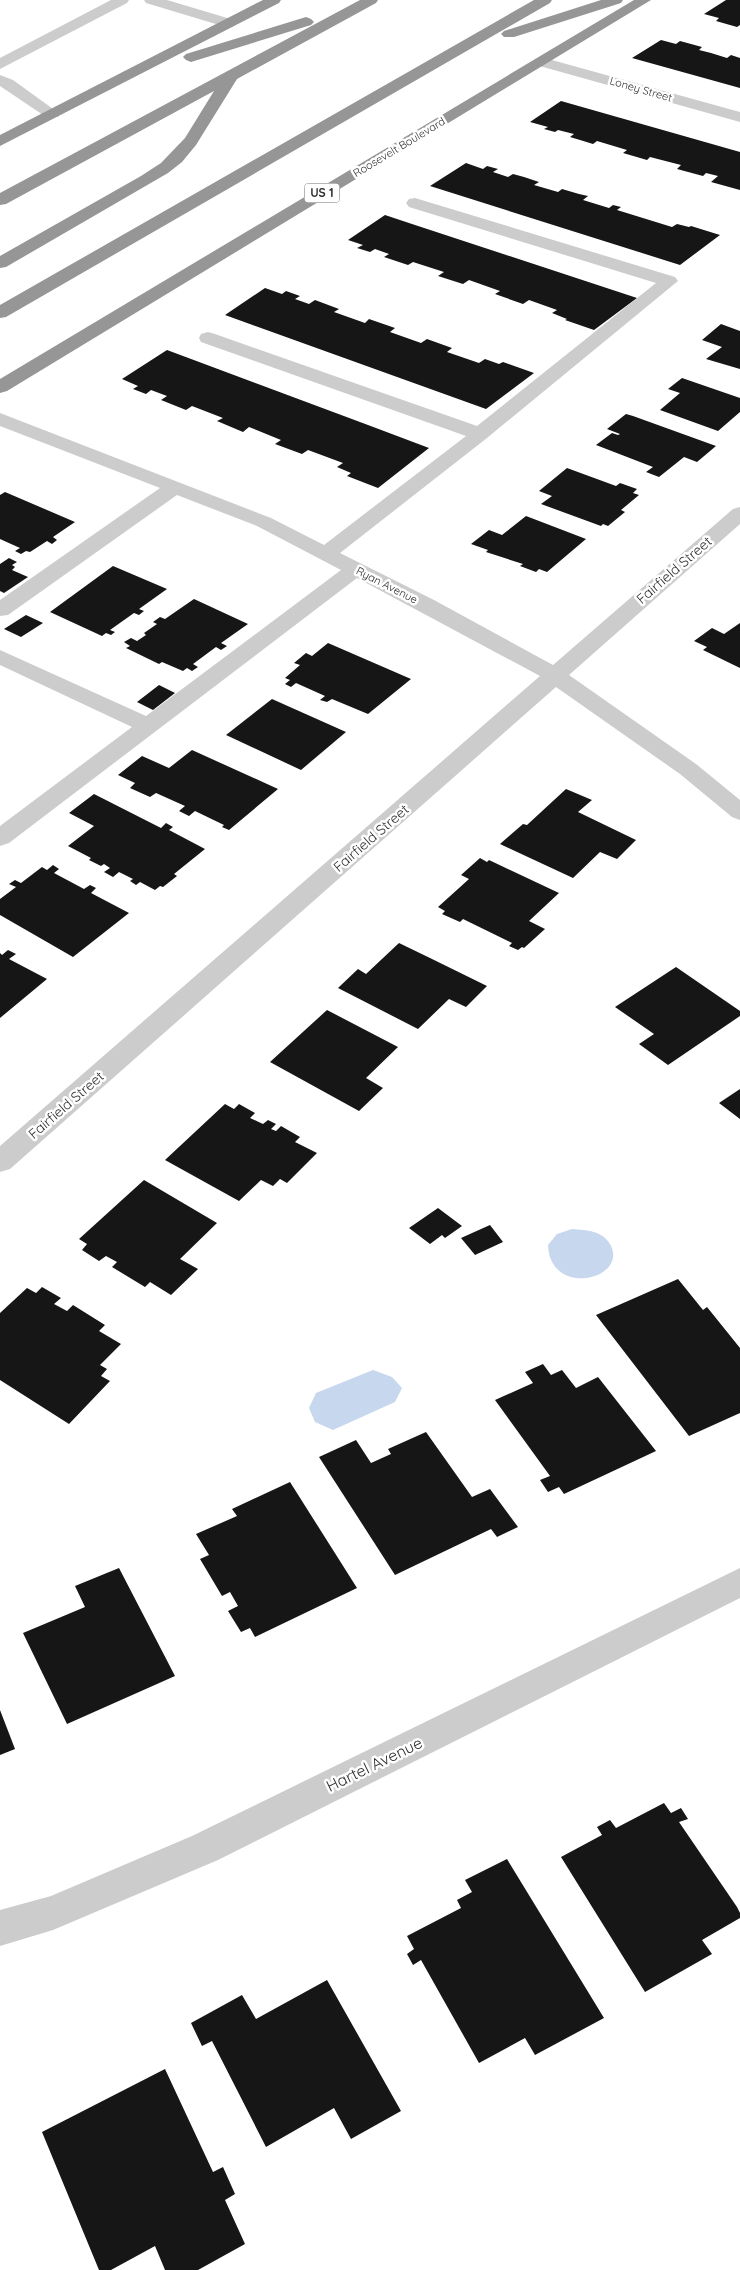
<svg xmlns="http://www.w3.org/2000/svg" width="740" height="2270" font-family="Quicksand,sans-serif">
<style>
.water{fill:#c7d7ed}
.building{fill:#161616}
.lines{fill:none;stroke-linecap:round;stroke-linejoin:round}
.minor{fill:#ccc;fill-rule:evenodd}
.highway{fill:#969696;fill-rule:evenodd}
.labels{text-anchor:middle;stroke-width:5;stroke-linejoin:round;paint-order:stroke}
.far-street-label{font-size:11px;fill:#2f2f2f;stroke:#fff}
.shield{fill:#fff;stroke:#6d6d6d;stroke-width:1}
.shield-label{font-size:12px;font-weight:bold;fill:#2f2f2f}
.street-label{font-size:14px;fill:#2f2f2f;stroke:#fff}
.near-street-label{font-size:16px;fill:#2f2f2f;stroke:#fff}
</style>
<rect width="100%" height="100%" fill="#fff"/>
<g class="water">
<path d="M 572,1229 C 587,1230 602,1231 610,1244 C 630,1279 550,1299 548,1245 L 557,1234 Z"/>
<path d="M 373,1370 L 392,1377 L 402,1388 L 395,1402 L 333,1430 L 315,1422 L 309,1408 L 316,1393 Z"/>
</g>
<g class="building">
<path d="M 726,0 L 740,0 L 740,25 L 737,27 L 716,21 L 719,18 L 704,14 Z"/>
<path d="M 661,40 L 676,44 L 680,41 L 702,47 L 699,50 L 711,53 L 727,58 L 731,55 L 740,58 L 740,88 L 632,58 Z"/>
<path d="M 561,101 L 740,152 L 740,190 L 711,182 L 718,176 L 706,173 L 703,176 L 677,169 L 681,165 L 650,157 L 647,160 L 623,153 L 627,150 L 597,141 L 593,144 L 580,140 L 570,137 L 574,134 L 558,130 L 555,132 L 544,129 L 548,127 L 530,122 Z"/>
<path d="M 466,163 L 483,169 L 487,166 L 498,169 L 493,172 L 508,177 L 513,174 L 524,177 L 539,182 L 534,185 L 558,192 L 562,189 L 579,194 L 588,196 L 583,200 L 609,208 L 613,205 L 621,207 L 617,210 L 672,227 L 677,224 L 689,227 L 691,226 L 720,235 L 680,265 L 430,186 Z"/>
<path d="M 385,215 L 412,224 L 637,298 L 594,330 L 565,320 L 567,319 L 552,313 L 557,310 L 529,300 L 523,304 L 495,294 L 500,291 L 469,280 L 463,284 L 438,276 L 444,272 L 413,262 L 408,265 L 384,257 L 389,254 L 375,249 L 370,252 L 357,248 L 363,245 L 348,240 Z"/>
<path d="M 265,288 L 282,294 L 286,291 L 300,296 L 295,299 L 309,304 L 315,300 L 339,309 L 334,312 L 365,323 L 369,319 L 395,328 L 390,332 L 421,343 L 427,339 L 452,348 L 447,352 L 479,363 L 485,359 L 499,364 L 503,362 L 534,373 L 486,409 L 225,315 Z"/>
<path d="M 721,324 L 740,331 L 740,369 L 706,359 L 722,347 L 702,340 Z"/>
<path d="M 167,350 L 368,425 L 429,448 L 378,488 L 347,476 L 351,473 L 337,467 L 343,463 L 308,450 L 302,454 L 275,444 L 281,440 L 249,427 L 243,432 L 217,421 L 223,418 L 192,406 L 186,410 L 161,400 L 167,396 L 151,390 L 146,394 L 133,389 L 138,386 L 122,379 Z"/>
<path d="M 682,378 L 740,398 L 740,412 L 718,431 L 660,410 L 680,393 L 668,389 Z"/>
<path d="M 626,414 L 633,416 L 716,446 L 697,462 L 684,457 L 659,477 L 646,472 L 653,467 L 596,445 L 612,433 L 618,435 L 620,434 L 607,429 Z"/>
<path d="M 567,468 L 616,486 L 620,483 L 637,489 L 633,493 L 639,495 L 621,510 L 625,512 L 608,526 L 603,524 L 601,526 L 541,504 L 552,496 L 539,491 Z"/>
<path d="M 5,492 L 75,522 L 53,537 L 57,540 L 52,544 L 47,541 L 30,552 L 26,551 L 21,554 L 15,551 L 20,548 L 0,539 L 0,495 Z"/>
<path d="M 526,516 L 586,539 L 547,572 L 539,569 L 536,572 L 520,566 L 523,564 L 486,552 L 488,550 L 471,544 L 489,530 L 502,535 Z"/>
<path d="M 9,558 L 17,562 L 12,565 L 15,567 L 12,570 L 28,577 L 4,593 L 0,591 L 0,564 Z"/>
<path d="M 113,566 L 167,589 L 139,609 L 144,611 L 139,615 L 134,613 L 110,630 L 115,632 L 111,635 L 106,633 L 102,636 L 50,612 Z"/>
<path d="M 194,599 L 248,624 L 221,643 L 227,646 L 221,650 L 216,647 L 193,664 L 198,667 L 192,671 L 187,668 L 183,671 L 162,662 L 159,664 L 126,648 L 130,646 L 124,642 L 131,638 L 137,641 L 146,635 L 144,633 L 157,624 L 153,622 L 160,617 L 165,619 Z"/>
<path d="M 26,615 L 43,623 L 21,637 L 4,629 Z"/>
<path d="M 740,623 L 740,668 L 703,650 L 707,647 L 694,641 L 712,628 L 724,634 Z"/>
<path d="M 328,643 L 411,679 L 368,714 L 332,699 L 327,702 L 320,700 L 325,696 L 296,683 L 291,687 L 285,684 L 290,680 L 285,678 L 300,665 L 294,663 L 306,653 L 312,656 Z"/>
<path d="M 159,685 L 175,693 L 153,710 L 137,702 Z"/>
<path d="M 272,699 L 346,732 L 301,770 L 226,735 Z"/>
<path d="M 192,750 L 278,789 L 229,830 L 222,827 L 224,825 L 195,811 L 189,816 L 179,811 L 185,806 L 156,793 L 150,797 L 130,788 L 135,783 L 118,775 L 142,756 L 169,768 Z"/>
<path d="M 566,789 L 592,800 L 578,812 L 636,840 L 617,859 L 600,852 L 573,878 L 500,844 L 523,824 L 527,825 Z"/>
<path d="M 94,794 L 161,828 L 166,823 L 173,827 L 169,830 L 205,849 L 174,874 L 177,876 L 163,887 L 160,886 L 155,890 L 140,882 L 136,885 L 130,881 L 133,879 L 119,872 L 113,877 L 104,872 L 110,868 L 104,864 L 101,866 L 89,860 L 91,858 L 68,846 L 94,826 L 69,813 Z"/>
<path d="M 480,858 L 487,862 L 489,860 L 559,893 L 529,921 L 545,929 L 524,948 L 522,947 L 518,950 L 509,946 L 512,943 L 463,919 L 460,922 L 442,914 L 445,911 L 438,907 L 469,879 L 461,875 Z"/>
<path d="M 53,865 L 59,869 L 54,873 L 84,889 L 90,885 L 96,888 L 91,893 L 129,913 L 73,957 L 0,915 L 0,899 L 16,887 L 9,884 L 15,880 L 21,883 L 42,867 L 47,870 Z"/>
<path d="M 399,943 L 430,958 L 487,986 L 466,1007 L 449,999 L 418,1029 L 338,988 L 358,969 L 366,974 Z"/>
<path d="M 8,950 L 16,954 L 9,959 L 47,979 L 0,1018 L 0,953 L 2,955 Z"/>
<path d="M 676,967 L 740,1011 L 740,1016 L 668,1065 L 639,1044 L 654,1034 L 615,1007 Z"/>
<path d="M 327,1010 L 398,1047 L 366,1078 L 383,1088 L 359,1111 L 270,1062 Z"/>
<path d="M 740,1089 L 740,1119 L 719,1103 Z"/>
<path d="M 225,1104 L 234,1109 L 239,1104 L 255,1113 L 250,1118 L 263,1124 L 268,1120 L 276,1124 L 271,1129 L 276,1131 L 281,1126 L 300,1137 L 295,1142 L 317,1153 L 287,1183 L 280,1179 L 273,1186 L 261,1180 L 239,1201 L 165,1160 Z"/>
<path d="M 144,1180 L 217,1223 L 180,1259 L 198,1269 L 171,1295 L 150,1282 L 145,1287 L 112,1267 L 117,1262 L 106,1256 L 99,1261 L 82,1250 L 87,1244 L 79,1239 Z"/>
<path d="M 438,1208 L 462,1226 L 445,1238 L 442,1235 L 430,1244 L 409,1228 Z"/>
<path d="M 490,1225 L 503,1242 L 475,1255 L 461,1238 Z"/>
<path d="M 678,1279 L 703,1310 L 707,1307 L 740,1348 L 740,1413 L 689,1436 L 596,1315 Z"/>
<path d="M 42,1287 L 61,1298 L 54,1304 L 67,1311 L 73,1305 L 105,1325 L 99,1331 L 121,1344 L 100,1365 L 107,1369 L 101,1376 L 110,1381 L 69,1424 L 0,1380 L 0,1313 L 27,1288 L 36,1293 Z"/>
<path d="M 543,1364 L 551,1375 L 562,1370 L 576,1388 L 598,1377 L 656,1451 L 564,1494 L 559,1487 L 548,1492 L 540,1480 L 550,1476 L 495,1400 L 533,1383 L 525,1372 Z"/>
<path d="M 426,1432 L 472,1497 L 490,1489 L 518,1527 L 497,1537 L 491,1529 L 395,1575 L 319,1457 L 356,1440 L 371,1463 L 391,1454 L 388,1449 Z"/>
<path d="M 290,1482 L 357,1588 L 255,1637 L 250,1628 L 241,1632 L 228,1611 L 238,1606 L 230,1592 L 222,1596 L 200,1559 L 209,1555 L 196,1534 L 237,1516 L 232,1509 Z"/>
<path d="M 119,1568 L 175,1676 L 67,1724 L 23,1633 L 85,1607 L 75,1586 Z"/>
<path d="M 0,1710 L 15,1749 L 0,1755 Z"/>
<path d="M 664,1803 L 671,1813 L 681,1808 L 688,1819 L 679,1822 L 737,1907 L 740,1913 L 740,1918 L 702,1940 L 712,1954 L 645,1992 L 561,1857 L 602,1835 L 597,1827 L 610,1820 L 616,1828 Z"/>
<path d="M 507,1859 L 604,2018 L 535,2055 L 525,2038 L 479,2063 L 421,1960 L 413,1965 L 407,1954 L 414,1949 L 407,1936 L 461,1908 L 457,1900 L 472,1892 L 465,1880 Z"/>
<path d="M 327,1980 L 401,2111 L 351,2139 L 334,2108 L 266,2147 L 212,2041 L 202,2046 L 191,2023 L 242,1995 L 256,2019 Z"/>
<path d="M 165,2069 L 213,2172 L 223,2167 L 235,2194 L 225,2200 L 245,2244 L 198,2270 L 165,2270 L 155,2246 L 111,2270 L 99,2270 L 42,2132 Z"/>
</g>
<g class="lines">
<g class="minor">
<path d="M 111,0 L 129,0 L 127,3 L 0,69 L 0,58 Z"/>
<path d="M 144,0 L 167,0 L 234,20 L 237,23 L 234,26 L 229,28 L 146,3 Z"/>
<path d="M 541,57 L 740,112 L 740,122 L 536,65 L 533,62 L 536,59 Z"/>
<path d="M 0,75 L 13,80 L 60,114 L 58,117 L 46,117 L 0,86 Z"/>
<path d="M 415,198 L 675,277 L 678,281 L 487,438 L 340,553 L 434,600 L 553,665 L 733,509 L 740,507 L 740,524 L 569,675 L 696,764 L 740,800 L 740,820 L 732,817 L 680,774 L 556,687 L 10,1169 L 0,1172 L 0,1146 L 540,676 L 357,578 L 9,843 L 0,846 L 0,826 L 132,727 L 0,665 L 0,650 L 146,716 L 341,570 L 257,526 L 177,495 L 8,615 L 0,616 L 0,600 L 160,488 L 0,426 L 0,413 L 271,518 L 324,545 L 466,436 L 201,342 L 199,338 L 201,334 L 208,332 L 215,334 L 477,426 L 656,283 L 409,207 L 406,203 L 409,199 Z"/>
<path d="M 740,1568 L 740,1598 L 218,1860 L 53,1930 L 0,1946 L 0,1910 L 51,1896 L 192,1836 Z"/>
</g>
<g class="highway">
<path d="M 263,0 L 281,0 L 279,3 L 0,146 L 0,135 Z"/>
<path d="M 360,0 L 378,0 L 376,3 L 237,79 L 196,145 L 182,162 L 168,173 L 6,267 L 0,268 L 0,256 L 141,176 L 161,163 L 185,138 L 214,91 L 6,204 L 0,205 L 0,193 Z"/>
<path d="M 534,0 L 552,0 L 550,3 L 6,317 L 0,318 L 0,305 Z"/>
<path d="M 601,0 L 623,0 L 621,3 L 514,37 L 504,37 L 501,34 L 504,31 Z"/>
<path d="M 634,0 L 651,0 L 7,391 L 0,393 L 0,379 Z"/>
<path d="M 306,17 L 311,19 L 314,22 L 311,25 L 191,62 L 186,60 L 183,57 L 186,54 Z"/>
</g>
</g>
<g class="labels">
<g class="far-street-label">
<text transform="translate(641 89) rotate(16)" y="4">Loney Street</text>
<text transform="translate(399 147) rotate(-31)" y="4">Roosevelt Boulevard</text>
<text transform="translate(387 585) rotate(27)" y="4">Ryan Avenue</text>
</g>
<rect class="shield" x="304.5" y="183.5" width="35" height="19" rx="4"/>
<g class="shield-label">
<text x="322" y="197">US 1</text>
</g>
<g class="street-label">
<text transform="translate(674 570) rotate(-41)" y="5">Fairfield Street</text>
<text transform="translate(371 838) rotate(-41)" y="5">Fairfield Street</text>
<text transform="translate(66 1105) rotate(-41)" y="5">Fairfield Street</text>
</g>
<g class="near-street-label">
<text transform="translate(374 1764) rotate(-26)" y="6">Hartel Avenue</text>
</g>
</g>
</svg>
